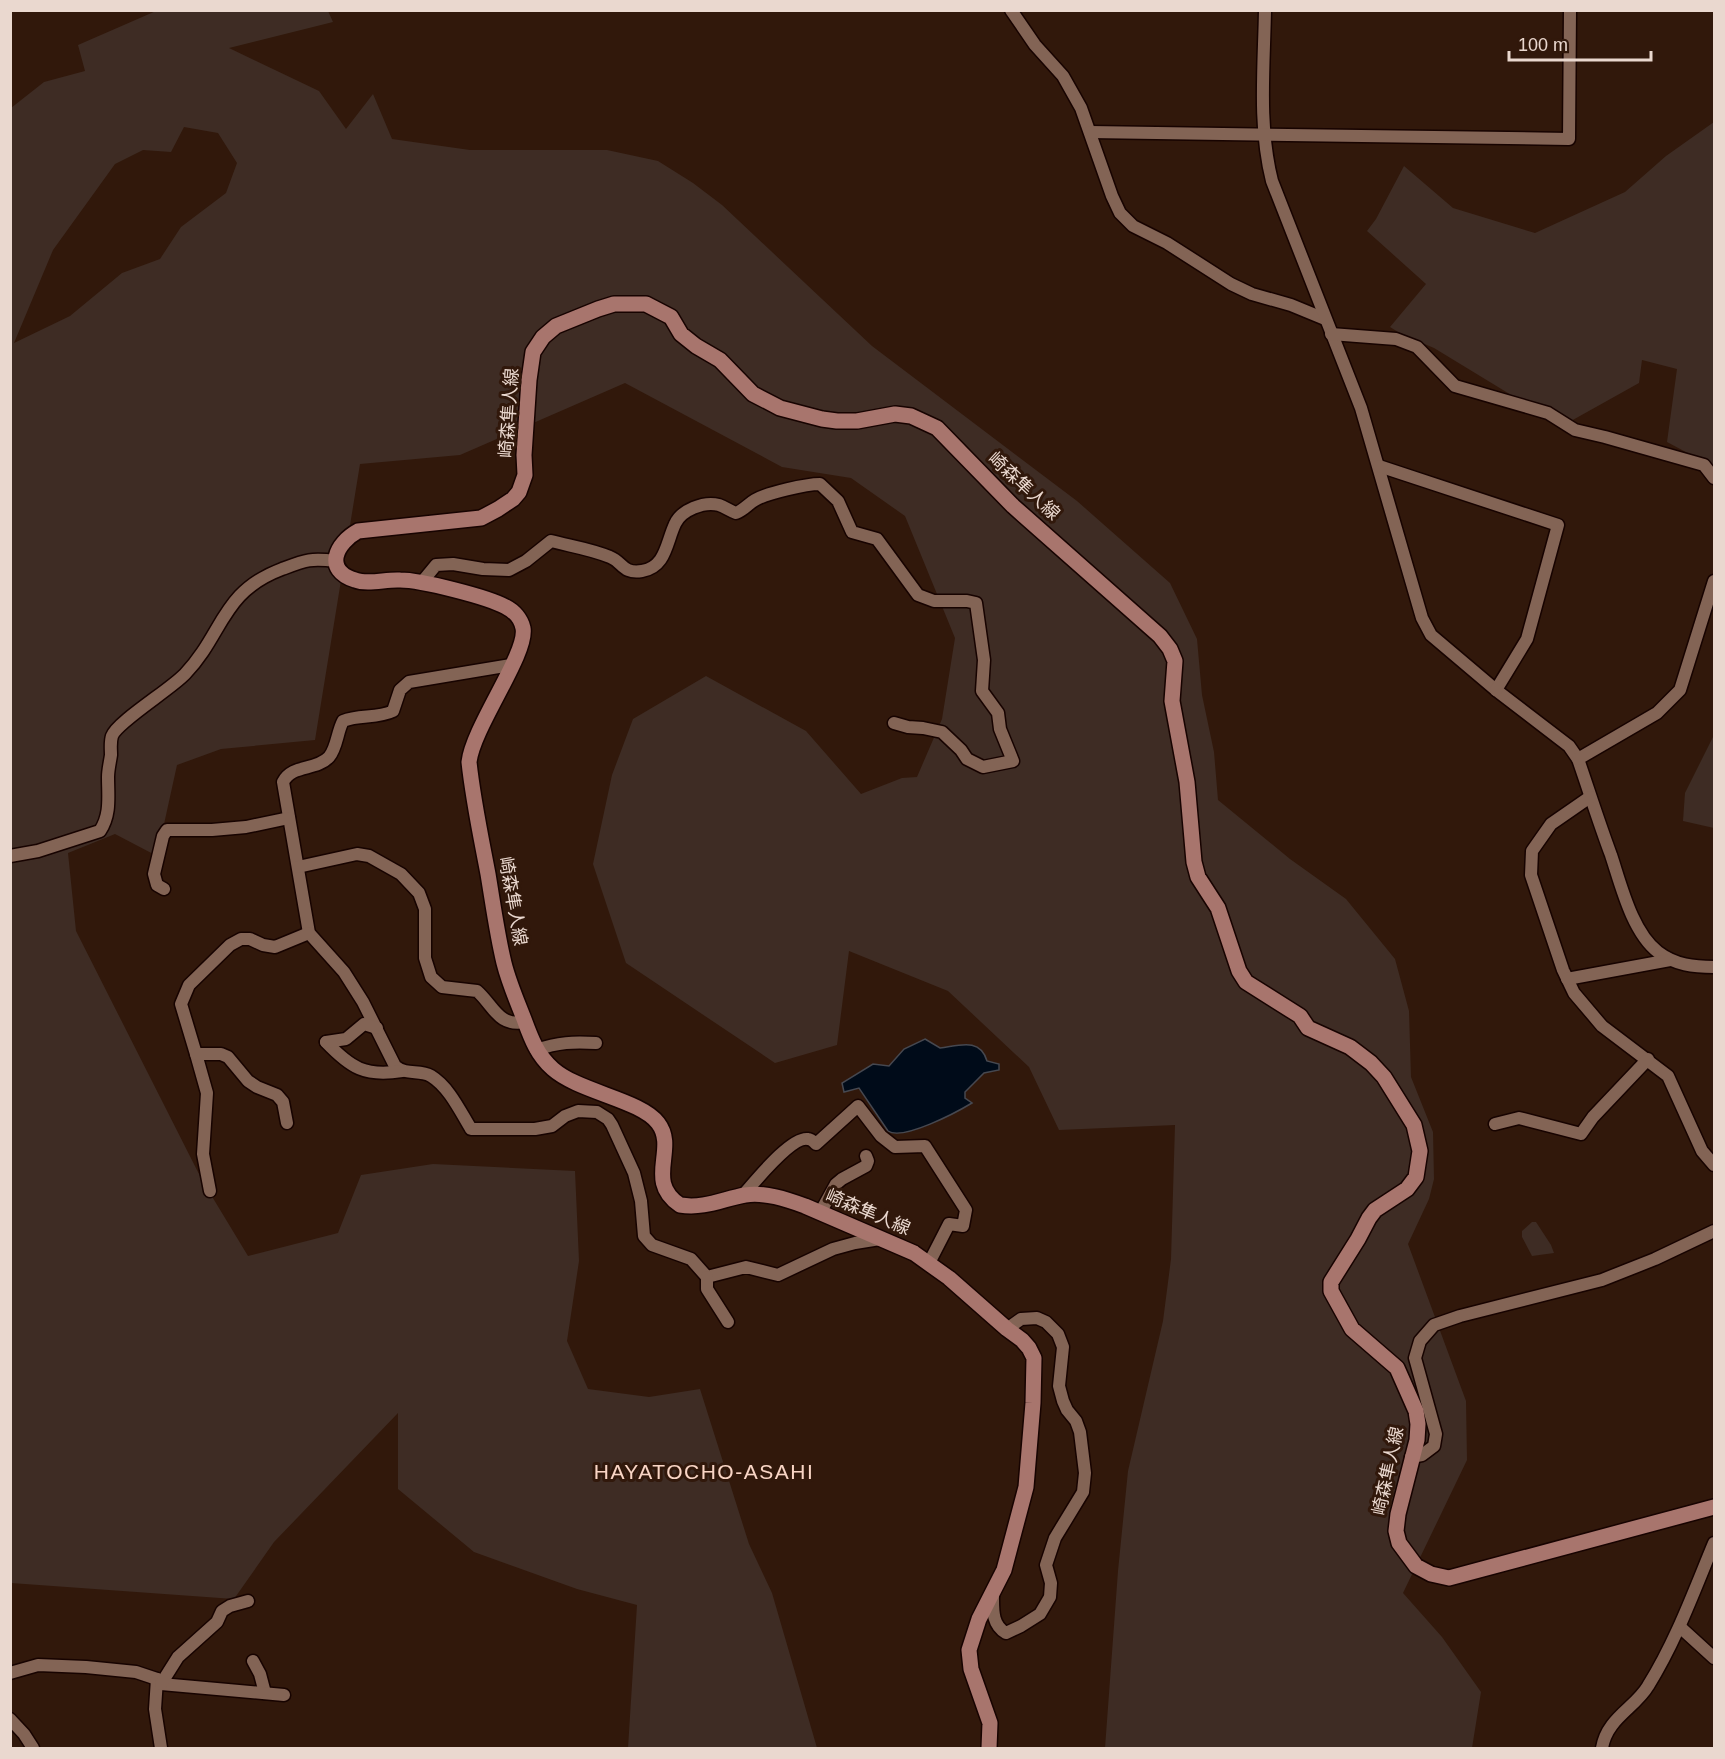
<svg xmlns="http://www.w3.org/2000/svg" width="1725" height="1759" font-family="Helvetica,'Noto Sans JP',sans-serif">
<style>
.green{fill:#3e2c24;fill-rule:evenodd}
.water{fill:#000b19;stroke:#464850;stroke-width:1.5}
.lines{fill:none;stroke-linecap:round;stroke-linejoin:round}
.street-casing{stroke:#170300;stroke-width:15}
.secondary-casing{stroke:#170300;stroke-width:18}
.street{stroke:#836455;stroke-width:12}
.secondary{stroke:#a8756d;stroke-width:15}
.labels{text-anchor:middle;stroke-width:6;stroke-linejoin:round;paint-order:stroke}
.street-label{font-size:18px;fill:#ead8cf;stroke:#31180b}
.quarter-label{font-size:21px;letter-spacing:1.5px;fill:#f9d5c5;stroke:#31180b}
</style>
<rect width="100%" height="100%" fill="#31180b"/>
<g class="green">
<path d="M 156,11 L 328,11 L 333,22 L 229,48 L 319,91 L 346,129 L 373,94 L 392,139 L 470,150 L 607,150 L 658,161 L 693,183 L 722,205 L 872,346 L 1077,501 L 1170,583 L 1197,639 L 1202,695 L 1214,752 L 1218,800 L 1290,859 L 1346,899 L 1395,959 L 1409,1011 L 1411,1077 L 1433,1132 L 1434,1179 L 1429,1199 L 1408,1244 L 1466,1401 L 1467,1460 L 1403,1593 L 1442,1637 L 1481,1692 L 1472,1748 L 1105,1748 L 1118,1571 L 1128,1471 L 1163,1321 L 1171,1259 L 1175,1125 L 1059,1130 L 1029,1067 L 948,991 L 849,951 L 837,1045 L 775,1063 L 626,963 L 593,864 L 612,775 L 633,719 L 706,676 L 806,731 L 861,794 L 902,778 L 917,777 L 942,719 L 955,638 L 905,516 L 851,478 L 782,467 L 625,383 L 460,455 L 360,464 L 315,740 L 221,749 L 177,765 L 157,856 L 115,834 L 68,853 L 76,931 L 202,1180 L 248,1256 L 338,1233 L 361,1175 L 433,1164 L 575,1171 L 579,1261 L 567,1341 L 588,1389 L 649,1397 L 700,1389 L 749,1544 L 772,1593 L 817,1748 L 628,1748 L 637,1605 L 577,1589 L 474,1552 L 398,1489 L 398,1413 L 274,1542 L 234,1599 L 11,1583 L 11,108 L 44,82 L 85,71 L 78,45 ZM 184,127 L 218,133 L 237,163 L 226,193 L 181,227 L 160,259 L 122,273 L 70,316 L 14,343 L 53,250 L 115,164 L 143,150 L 171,152 Z"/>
<path d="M 1714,122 L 1714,467 L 1667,442 L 1677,369 L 1642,360 L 1639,383 L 1562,426 L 1434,348 L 1403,335 L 1390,327 L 1426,284 L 1367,231 L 1376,219 L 1404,166 L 1453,208 L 1535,233 L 1625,192 L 1666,156 Z"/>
<path d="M 1714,735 L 1714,828 L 1683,821 L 1685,793 Z"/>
<path d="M 1532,1222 L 1536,1222 L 1551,1245 L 1554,1253 L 1532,1256 L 1522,1237 L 1522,1231 Z"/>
</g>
<path class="water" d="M 925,1039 L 940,1048 C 958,1046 980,1037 987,1061 L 999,1064 L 999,1070 L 984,1073 L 965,1092 L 965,1098 L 972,1103 C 957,1112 903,1141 888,1131 L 859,1088 L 844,1092 L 842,1083 L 873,1064 L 889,1066 L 904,1049 Z"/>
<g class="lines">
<defs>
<g id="street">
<path d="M 1011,10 L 1035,45 L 1063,76 L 1081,108 L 1112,196 L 1120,213 L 1133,226 L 1167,243 L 1231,284 L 1252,294 L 1291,305 L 1325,319"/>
<path d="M 1265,10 C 1264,67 1258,126 1272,181 L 1361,408 L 1422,618 L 1431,635 L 1496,690 L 1569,746 L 1578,759 C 1589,791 1599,823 1611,855 C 1621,885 1632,932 1658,952 C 1675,965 1694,967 1714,967"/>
<path d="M 1090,132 L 1569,139 L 1570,10"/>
<path d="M 1331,334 L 1396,339 L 1417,347 L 1455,386 L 1548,413 L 1575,430 L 1605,437 L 1704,465 L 1714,478"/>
<path d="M 1379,466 L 1558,525 L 1527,639 L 1496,690"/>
<path d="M 422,582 L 436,565 L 453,564 L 483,569 L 509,570 L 526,561 L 551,541 C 570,546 591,549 610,557 C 623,562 622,574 642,571 C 666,567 666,543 675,524 C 681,510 704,501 719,505 C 725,507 730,511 736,513 C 744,510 748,504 755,500 C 767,493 806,484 820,484 L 838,501 L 852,532 L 877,539 L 918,595 L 934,601 L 967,601 L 976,603 L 984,660 L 982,691 L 998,713 L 1000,729 L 1013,761 L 983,767 L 967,759 L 961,750 L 942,732 L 923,728 L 908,727 L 894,723"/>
<path d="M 511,665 L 409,682 L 400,690 L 393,711 C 377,719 359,714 343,721 C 337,732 337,748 329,757 C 316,771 292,764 283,782 L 309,933 L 344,972 L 363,1002 L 395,1066 C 407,1076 419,1069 431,1076 C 449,1087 460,1111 471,1129 L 535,1129 L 552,1126 L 565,1116 L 578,1111 L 597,1112 L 608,1119 L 612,1125 L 634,1173 L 641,1201 L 644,1236 L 652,1245 L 691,1259 L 707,1277 L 746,1267 L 778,1275 L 833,1249 L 855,1243 L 880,1239"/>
<path d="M 1578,759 L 1657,713 L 1680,690 L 1714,581"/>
<path d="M 1590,797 L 1551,824 L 1532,851 L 1531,875 L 1563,970 L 1574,993 L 1602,1026 L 1668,1076 L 1702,1151 L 1714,1165"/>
<path d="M 10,856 L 38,851 L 100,831 C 111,814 108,797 108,777 C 108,770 110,762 111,755 C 111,749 110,742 112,736 C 117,722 171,689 185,674 C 224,633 221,592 282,569 C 306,560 310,558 336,561"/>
<path d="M 298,867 L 357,854 L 369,856 L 401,874 L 419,893 L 425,909 L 425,958 L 431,977 L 442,987 L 477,991 C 494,1006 498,1027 525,1022"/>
<path d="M 164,889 L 157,885 L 154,874 L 163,836 L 167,830 L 212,830 L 246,827 L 289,818"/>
<path d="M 1567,979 L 1670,960"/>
<path d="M 326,1042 C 351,1068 365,1077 402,1071"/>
<path d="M 326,1042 L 346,1039 L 364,1024 L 377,1028"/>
<path d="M 536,1050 C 559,1042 573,1042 596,1043"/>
<path d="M 196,1054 L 207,1093 L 203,1154 L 210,1191"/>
<path d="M 287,1123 L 283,1102 L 277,1095 L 257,1087 L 248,1081 L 228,1057 L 221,1054 L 196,1054 L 181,1004 L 189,985 L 230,945 L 241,939 L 250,939 L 263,945 L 275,947 L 309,933"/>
<path d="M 1495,1124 L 1519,1118 L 1581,1134 L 1593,1117 L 1648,1059"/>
<path d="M 743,1195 C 754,1183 791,1136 808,1139 C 811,1139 814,1142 816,1144 L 858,1106 L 881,1136 L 895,1147 L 925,1146 L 966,1210 L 963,1226 L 949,1224 L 929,1263"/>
<path d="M 820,1213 L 836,1184 L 842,1179 L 866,1166 L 868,1161 L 866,1156"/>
<path d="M 707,1277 L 707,1289 L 728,1322"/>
<path d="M 1411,1457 L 1422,1455 L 1434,1446 L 1436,1434 L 1415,1358 L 1420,1341 L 1434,1325 L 1460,1316 L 1602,1280 L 1655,1259 L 1714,1231"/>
<path d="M 993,1596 C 993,1610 992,1625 1006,1633 L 1021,1626 L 1040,1614 L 1050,1597 L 1051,1583 L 1046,1565 L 1055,1538 L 1083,1492 L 1085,1473 L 1080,1432 L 1076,1421 L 1067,1410 L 1063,1401 L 1059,1386 L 1063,1347 L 1058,1334 L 1046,1322 L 1037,1318 L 1021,1319 L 1007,1329"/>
<path d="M 1680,1627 L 1714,1658"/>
<path d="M 253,1661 L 260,1674 L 265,1693"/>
<path d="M 10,1673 L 38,1665 L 86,1667 L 136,1672 L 157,1679 L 161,1684 L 284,1695"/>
<path d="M 157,1679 L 155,1709 L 161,1748"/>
<path d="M 161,1684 L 178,1657 L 217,1622 L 222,1611 L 230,1606 L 248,1601"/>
<path d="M 10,1719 L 24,1734 L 33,1748"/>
<path d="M 1602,1748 C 1607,1718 1635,1708 1648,1686 C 1676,1641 1694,1591 1714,1543"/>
</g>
<path id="secondary" d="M 989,1748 L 990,1723 L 971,1669 L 969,1650 L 979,1619 L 1004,1570 L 1026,1487 L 1033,1403 L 1034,1358 L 1029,1348 L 1022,1340 L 1007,1329 L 949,1278 L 914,1253 L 805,1206 C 786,1199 765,1192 745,1195 C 723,1199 704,1209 680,1205 C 644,1181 678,1149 658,1123 C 641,1100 579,1092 553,1069 C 537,1055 531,1038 524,1019 C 517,1001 509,983 504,963 C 497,934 493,904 488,874 C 481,837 473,800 469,762 C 473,727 528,653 523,628 C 521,619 514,611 506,607 C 488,597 421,580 400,580 C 386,579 368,585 355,580 C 323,570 336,543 358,531 L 481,518 L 498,509 L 513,499 L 519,492 L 525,475 L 524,455 L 529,380 L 533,352 L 543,337 L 556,326 L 598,309 L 614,304 L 646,304 L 671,317 L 681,334 L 696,346 L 720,360 L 753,394 L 780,408 L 822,419 L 837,421 L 857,421 L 895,414 L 911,416 L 937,428 L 1013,506 L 1160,636 L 1170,649 L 1175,661 L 1172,701 L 1187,782 L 1194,862 L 1198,877 L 1218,908 L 1239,971 L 1246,982 L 1300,1016 L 1308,1028 L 1350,1047 L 1371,1063 L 1384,1077 L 1414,1125 L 1420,1151 L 1416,1177 L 1407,1189 L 1375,1210 L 1369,1218 L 1358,1239 L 1331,1282 L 1331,1291 L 1352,1329 L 1397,1368 L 1416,1411 L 1418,1424 L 1417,1440 L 1398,1514 L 1396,1531 L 1399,1543 L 1416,1566 L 1431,1574 L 1449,1578 L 1714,1507"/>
</defs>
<use href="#street" class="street-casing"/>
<use href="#secondary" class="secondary-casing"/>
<use href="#street" class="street"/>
<use href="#secondary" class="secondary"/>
</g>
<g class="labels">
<g class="street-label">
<text transform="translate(509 413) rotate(-86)" y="6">崎森隼人線</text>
<text transform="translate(1024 486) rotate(43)" y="6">崎森隼人線</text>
<text transform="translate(513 901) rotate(80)" y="6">崎森隼人線</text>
<text transform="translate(868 1212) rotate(23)" y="6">崎森隼人線</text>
<text transform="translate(1388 1471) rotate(-78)" y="6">崎森隼人線</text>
</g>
<g class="quarter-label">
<text x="704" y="1479">HAYATOCHO-ASAHI</text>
</g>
</g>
<rect width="1725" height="1759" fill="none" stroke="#ead8cf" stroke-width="24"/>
<path d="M1509 51v9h142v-9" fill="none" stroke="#ead8cf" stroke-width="3"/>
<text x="1518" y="51" font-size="18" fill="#ead8cf" stroke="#31180b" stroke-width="4.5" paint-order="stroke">100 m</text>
</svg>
